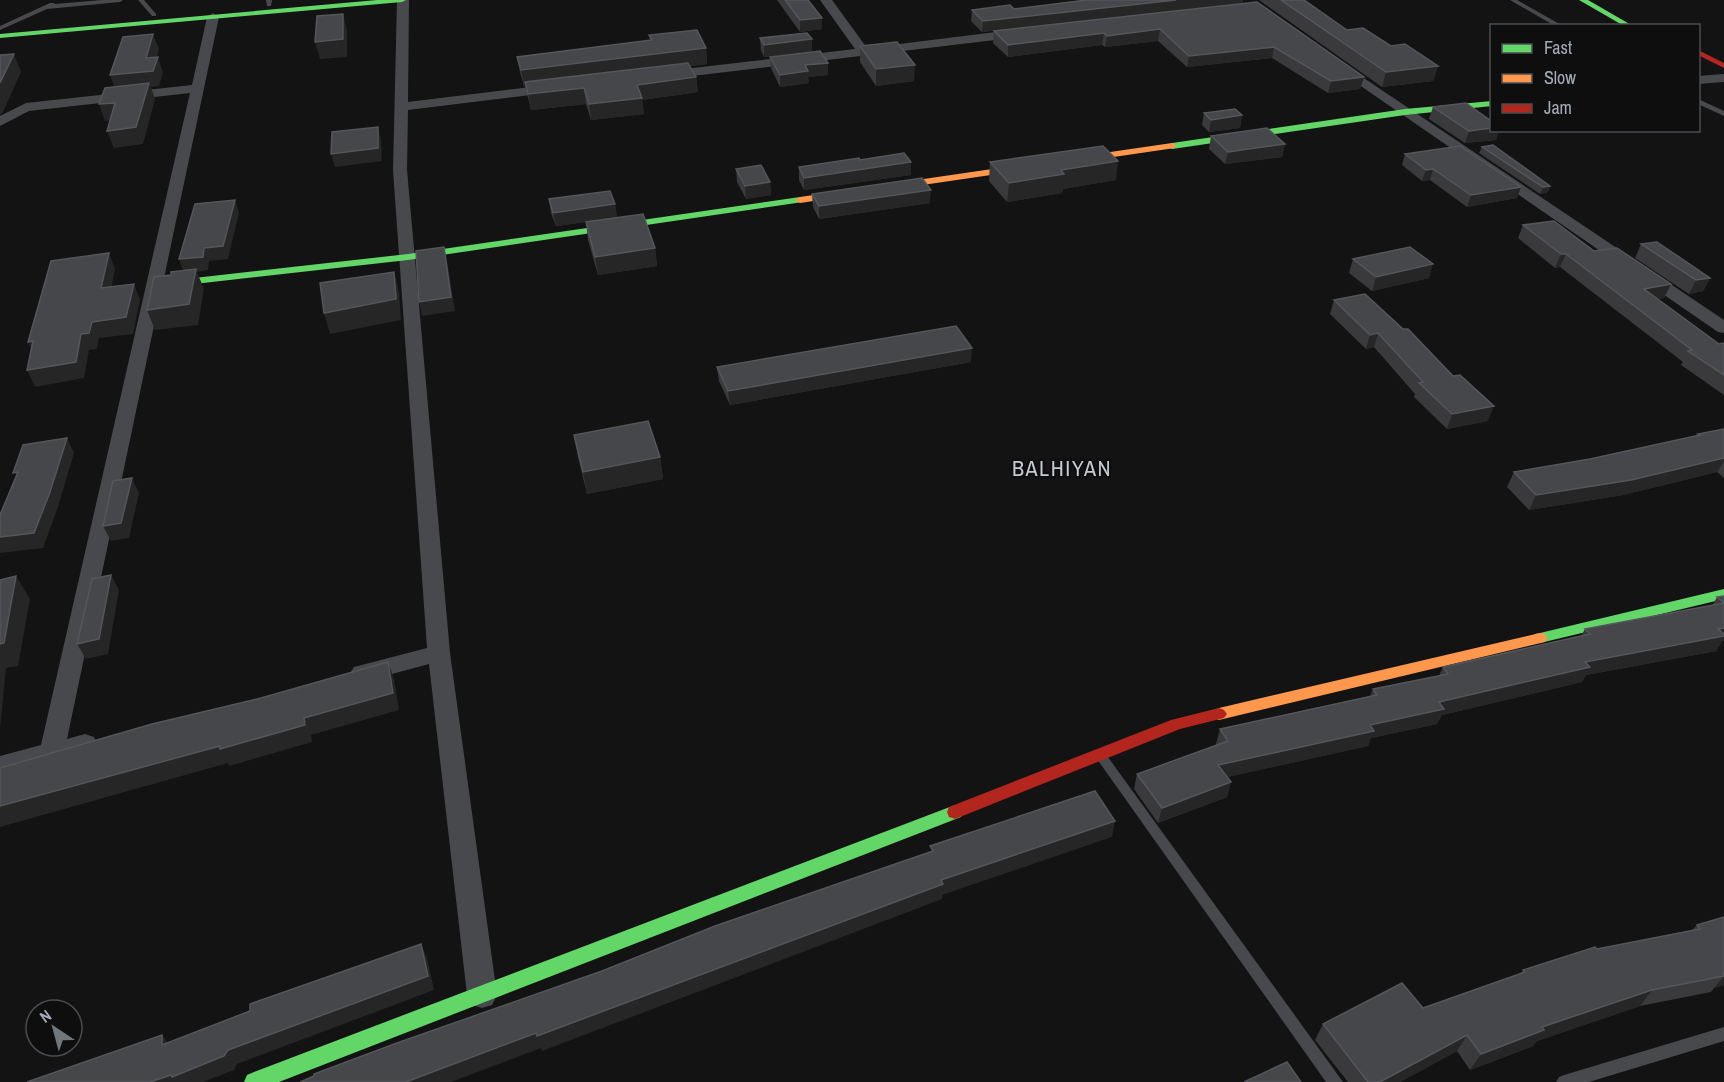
<svg xmlns="http://www.w3.org/2000/svg" width="1724" height="1082" font-family="'Archivo Narrow',sans-serif">
<style>
.lines{fill:none;stroke-linecap:round;stroke-linejoin:round}
.lane{fill:#48494c;fill-rule:evenodd}
.street{fill:#48494c;fill-rule:evenodd}
.fast{fill:#63d668;fill-rule:evenodd}
.slow{fill:#ff974d;fill-rule:evenodd}
.jam{fill:#b3261e;fill-rule:evenodd}
.wall{fill:#3a3a3d}
.shaded-wall{fill:#262627}
.building{fill:#45474a;stroke:#54565b;stroke-width:1.5}
.labels{text-anchor:middle;stroke-width:4.5;stroke-linejoin:round;paint-order:stroke}
.quarter-label{font-size:22px;letter-spacing:1.5px;fill:#c5c9d1;stroke:#0e0e0f}
</style>
<rect width="100%" height="100%" fill="#131314"/>
<g class="lines">
<g class="lane">
<path d="M 102,0 L 123,0 L 120,2 L 47,9 L 0,30 L 0,26 L 50,3 L 54,3 L 55,4 Z"/>
<path d="M 138,0 L 144,0 L 156,14 L 156,16 L 152,16 Z"/>
<path d="M 266,0 L 272,0 L 271,6 L 267,6 Z"/>
<path d="M 1510,0 L 1517,0 L 1563,26 L 1555,26 Z"/>
<path d="M 1698,99 L 1724,111 L 1724,116 L 1698,104 Z"/>
<path d="M 1101,751 L 1105,753 L 1343,1082 L 1326,1082 L 1097,759 L 1095,756 L 1097,753 Z"/>
<path d="M 1724,1027 L 1724,1041 L 1589,1082 L 1556,1082 L 1559,1077 L 1564,1075 Z"/>
</g>
<g class="street">
<path d="M 397,0 L 409,0 L 408,102 L 555,84 L 561,88 L 555,92 L 408,110 L 407,170 L 450,653 L 497,995 L 492,1005 L 482,1008 L 472,1005 L 467,995 L 429,664 L 362,682 L 354,679 L 350,673 L 354,667 L 427,648 L 393,170 Z"/>
<path d="M 820,0 L 832,0 L 867,48 L 1020,29 L 1026,33 L 1020,37 L 667,79 L 661,75 L 667,71 L 855,49 Z"/>
<path d="M 213,13 L 219,17 L 67,739 L 85,734 L 94,737 L 97,744 L 94,751 L 0,776 L 0,756 L 41,745 L 190,93 L 29,111 L 0,126 L 0,116 L 26,103 L 192,85 L 207,17 Z"/>
<path d="M 1340,62 L 1724,320 L 1724,333 L 1718,332 L 1336,69 L 1334,66 L 1336,63 Z"/>
<path d="M 1724,74 L 1724,82 L 1698,84 L 1698,76 Z"/>
</g>
<g class="fast">
<path d="M 377,0 L 406,0 L 402,2 L 0,38 L 0,34 Z"/>
<path d="M 1579,0 L 1588,0 L 1633,26 L 1624,26 Z"/>
<path d="M 1492,101 L 1492,106 L 1405,115 L 1172,149 L 1168,146 L 1172,143 L 1405,109 Z"/>
<path d="M 800,197 L 805,200 L 803,202 L 408,260 L 159,288 L 154,285 L 159,282 L 408,254 Z"/>
<path d="M 1724,589 L 1724,599 L 1540,643 L 1535,642 L 1533,638 L 1535,634 L 1540,633 Z"/>
<path d="M 955,805 L 961,807 L 963,812 L 961,817 L 279,1082 L 244,1082 L 247,1075 L 254,1072 Z"/>
</g>
<g class="slow">
<path d="M 1172,143 L 1175,144 L 1175,148 L 800,203 L 795,200 L 800,197 Z"/>
<path d="M 1540,633 L 1545,634 L 1547,638 L 1545,642 L 1219,720 L 1214,718 L 1211,714 L 1214,710 L 1219,708 Z"/>
</g>
<g class="jam">
<path d="M 1698,50 L 1724,63 L 1724,68 L 1698,55 Z"/>
<path d="M 1219,708 L 1224,710 L 1227,714 L 1224,718 L 1180,729 L 955,819 L 949,817 L 947,812 L 949,807 L 1171,720 Z"/>
</g>
</g>
<g class="wall">
<path d="M 777,0 L 808,0 L 822,18 L 822,29 L 800,32 Z"/>
<path d="M 1087,0 L 1243,0 L 1242,3 L 982,32 L 971,21 L 972,10 L 1014,9 Z"/>
<path d="M 1259,0 L 1304,0 L 1347,30 L 1391,46 L 1438,66 L 1433,81 L 1382,87 Z"/>
<path d="M 1257,2 L 1364,77 L 1360,89 L 1328,93 L 1272,58 L 1187,67 L 1158,41 L 1105,47 L 1102,45 L 1008,57 L 993,43 L 994,31 Z"/>
<path d="M 649,35 L 706,48 L 707,64 L 689,66 L 696,77 L 698,92 L 642,100 L 644,114 L 591,120 L 586,104 L 531,110 L 525,86 L 524,86 L 520,72 L 517,57 L 650,40 Z"/>
<path d="M 760,38 L 812,51 L 764,57 L 761,50 Z"/>
<path d="M 860,46 L 914,81 L 876,86 L 860,62 Z"/>
<path d="M 770,57 L 828,63 L 828,75 L 808,77 L 809,83 L 780,87 L 771,68 Z"/>
<path d="M 1433,107 L 1491,130 L 1499,130 L 1496,140 L 1465,143 L 1429,119 Z"/>
<path d="M 1204,113 L 1242,115 L 1240,128 L 1209,132 L 1202,125 Z"/>
<path d="M 1211,136 L 1285,144 L 1282,157 L 1225,164 L 1209,149 Z"/>
<path d="M 1482,147 L 1550,186 L 1548,192 L 1540,194 L 1479,153 Z"/>
<path d="M 1405,154 L 1521,187 L 1517,198 L 1467,207 L 1430,180 L 1422,181 L 1402,165 Z"/>
<path d="M 860,160 L 911,162 L 911,175 L 804,190 L 799,180 L 799,167 Z"/>
<path d="M 990,162 L 1116,180 L 1063,189 L 1062,193 L 1007,202 L 989,181 Z"/>
<path d="M 736,169 L 770,182 L 771,195 L 746,199 L 737,182 Z"/>
<path d="M 812,194 L 930,203 L 819,219 L 813,207 Z"/>
<path d="M 549,199 L 615,204 L 617,218 L 655,248 L 657,266 L 598,275 L 588,240 L 586,222 L 556,226 L 551,213 Z"/>
<path d="M 1523,225 L 1594,251 L 1671,284 L 1664,298 L 1658,299 L 1719,344 L 1724,344 L 1724,395 L 1681,365 L 1683,362 L 1560,267 L 1555,268 L 1518,238 Z"/>
<path d="M 1641,244 L 1710,278 L 1703,291 L 1689,294 L 1635,258 Z"/>
<path d="M 1353,259 L 1429,278 L 1372,291 L 1349,273 Z"/>
<path d="M 1365,294 L 1488,421 L 1447,429 L 1414,397 L 1415,394 L 1374,347 L 1366,349 L 1330,314 L 1334,300 Z"/>
<path d="M 971,362 L 730,405 L 719,381 L 717,367 Z"/>
<path d="M 1724,429 L 1724,478 L 1717,472 L 1623,495 L 1529,510 L 1507,487 L 1514,472 L 1590,459 L 1697,436 L 1698,434 Z"/>
<path d="M 574,435 L 660,457 L 663,479 L 587,494 L 578,457 Z"/>
<path d="M 1724,596 L 1724,641 L 1722,641 L 1716,651 L 1586,675 L 1582,682 L 1442,715 L 1437,724 L 1371,738 L 1368,746 L 1227,777 L 1231,782 L 1227,797 L 1158,823 L 1134,789 L 1137,774 L 1217,745 L 1216,744 L 1220,729 L 1370,696 L 1373,689 L 1439,676 L 1443,667 L 1581,636 L 1585,629 L 1712,606 L 1717,597 Z"/>
<path d="M 1724,917 L 1724,985 L 1714,988 L 1711,992 L 1640,1006 L 1537,1041 L 1533,1046 L 1470,1070 L 1457,1051 L 1400,1082 L 1348,1082 L 1315,1040 L 1323,1024 L 1423,1008 L 1521,974 L 1523,970 L 1597,949 L 1692,930 L 1697,925 Z"/>
</g>
<g class="shaded-wall">
<path d="M 1176,0 L 1243,0 L 1242,3 L 982,32 L 983,21 Z"/>
<path d="M 343,14 L 347,30 L 347,57 L 320,59 L 315,42 Z"/>
<path d="M 822,18 L 822,29 L 800,32 L 800,20 Z"/>
<path d="M 1160,29 L 1158,41 L 1105,47 L 1107,36 Z"/>
<path d="M 1104,33 L 1102,45 L 1008,57 L 1008,45 Z"/>
<path d="M 153,34 L 159,49 L 153,71 L 158,57 L 163,73 L 159,86 L 151,87 L 155,99 L 143,144 L 114,148 L 107,131 L 136,127 L 116,91 L 110,75 L 146,58 Z"/>
<path d="M 812,39 L 812,51 L 764,57 L 764,45 Z"/>
<path d="M 1274,47 L 1272,58 L 1187,67 L 1189,56 Z"/>
<path d="M 706,48 L 707,64 L 524,86 L 521,70 Z"/>
<path d="M 14,54 L 21,72 L 3,112 L 0,115 L 0,83 Z"/>
<path d="M 828,63 L 828,75 L 808,77 L 809,83 L 780,87 L 780,75 L 805,65 Z"/>
<path d="M 915,65 L 914,81 L 876,86 L 876,69 Z"/>
<path d="M 1438,66 L 1433,81 L 1382,87 L 1386,72 Z"/>
<path d="M 696,77 L 698,92 L 642,100 L 644,114 L 591,120 L 589,104 L 637,85 Z"/>
<path d="M 1364,77 L 1360,89 L 1328,93 L 1331,81 Z"/>
<path d="M 584,88 L 586,104 L 531,110 L 528,94 Z"/>
<path d="M 115,103 L 122,119 L 105,121 L 99,104 Z"/>
<path d="M 1242,115 L 1240,128 L 1209,132 L 1211,120 Z"/>
<path d="M 378,127 L 381,140 L 382,161 L 335,167 L 331,154 Z"/>
<path d="M 1491,128 L 1491,130 L 1499,130 L 1496,140 L 1465,143 L 1469,131 Z"/>
<path d="M 1285,144 L 1282,157 L 1225,164 L 1228,152 Z"/>
<path d="M 1118,161 L 1116,180 L 1063,189 L 1062,193 L 1007,202 L 1009,183 L 1061,170 Z"/>
<path d="M 911,162 L 911,175 L 804,190 L 804,178 Z"/>
<path d="M 1433,169 L 1430,180 L 1422,181 L 1426,170 Z"/>
<path d="M 770,182 L 771,195 L 746,199 L 745,186 Z"/>
<path d="M 1550,186 L 1548,192 L 1540,194 L 1543,187 Z"/>
<path d="M 1521,187 L 1517,198 L 1467,207 L 1471,195 Z"/>
<path d="M 931,190 L 930,203 L 819,219 L 819,206 Z"/>
<path d="M 235,200 L 239,213 L 228,259 L 209,261 L 208,270 L 197,272 L 204,289 L 198,325 L 155,330 L 147,310 L 184,273 L 179,259 Z"/>
<path d="M 615,204 L 617,218 L 556,226 L 553,213 Z"/>
<path d="M 444,247 L 447,261 L 455,311 L 422,316 L 419,302 Z"/>
<path d="M 655,248 L 657,266 L 598,275 L 595,257 Z"/>
<path d="M 109,253 L 115,269 L 108,305 L 101,288 Z"/>
<path d="M 1561,254 L 1566,254 L 1560,267 L 1555,268 Z"/>
<path d="M 1433,264 L 1429,278 L 1372,291 L 1376,277 Z"/>
<path d="M 394,272 L 399,292 L 401,320 L 330,334 L 324,313 Z"/>
<path d="M 1710,278 L 1703,291 L 1689,294 L 1696,280 Z"/>
<path d="M 134,284 L 140,300 L 133,334 L 99,338 L 97,349 L 89,350 L 84,378 L 35,387 L 27,370 L 92,322 Z"/>
<path d="M 1671,284 L 1664,298 L 1638,303 L 1644,289 Z"/>
<path d="M 1378,333 L 1374,347 L 1366,349 L 1370,335 Z"/>
<path d="M 33,341 L 36,358 L 28,342 Z"/>
<path d="M 972,348 L 971,362 L 730,405 L 728,391 Z"/>
<path d="M 1494,406 L 1488,421 L 1447,429 L 1452,414 Z"/>
<path d="M 67,438 L 74,453 L 58,507 L 43,548 L 0,553 L 0,537 Z"/>
<path d="M 660,457 L 663,479 L 587,494 L 583,472 Z"/>
<path d="M 1724,458 L 1724,461 L 1717,472 L 1623,495 L 1529,510 L 1536,495 Z"/>
<path d="M 132,478 L 139,493 L 129,538 L 111,541 L 103,526 Z"/>
<path d="M 111,575 L 119,590 L 108,654 L 86,659 L 77,644 Z"/>
<path d="M 16,576 L 30,599 L 18,666 L 6,668 L 0,729 L 0,644 Z"/>
<path d="M 1724,628 L 1724,641 L 1722,641 L 1716,651 L 1586,675 L 1582,682 L 1442,715 L 1437,724 L 1371,738 L 1368,746 L 1214,780 L 1218,765 L 1370,725 L 1439,702 L 1585,662 Z"/>
<path d="M 388,662 L 394,679 L 399,710 L 311,735 L 312,742 L 229,766 L 228,763 L 0,827 L 0,806 L 304,718 Z"/>
<path d="M 1231,782 L 1227,797 L 1158,823 L 1162,808 Z"/>
<path d="M 1115,821 L 1112,837 L 942,895 L 942,899 L 542,1051 L 541,1048 L 451,1082 L 406,1082 L 941,880 Z"/>
<path d="M 421,944 L 427,958 L 434,990 L 237,1064 L 234,1070 L 203,1082 L 150,1082 L 228,1050 Z"/>
<path d="M 1724,976 L 1724,985 L 1714,988 Z"/>
<path d="M 1652,990 L 1640,1006 L 1537,1041 L 1533,1046 L 1470,1070 L 1481,1054 L 1542,1027 Z"/>
<path d="M 162,1035 L 172,1049 L 162,1045 Z"/>
<path d="M 1467,1035 L 1457,1051 L 1400,1082 L 1380,1082 Z"/>
</g>
<g class="building">
<path d="M 785,0 L 808,0 L 822,18 L 800,20 Z"/>
<path d="M 1087,0 L 1176,0 L 983,21 L 972,10 L 1010,5 L 1014,9 Z"/>
<path d="M 1281,0 L 1304,0 L 1347,30 L 1363,28 L 1391,46 L 1405,44 L 1438,66 L 1386,72 Z"/>
<path d="M 1257,2 L 1364,77 L 1331,81 L 1274,47 L 1189,56 L 1160,29 L 1107,36 L 1104,33 L 1008,45 L 994,31 Z"/>
<path d="M 343,14 L 343,39 L 315,42 L 317,16 Z"/>
<path d="M 697,30 L 706,48 L 521,70 L 517,57 L 652,40 L 649,35 Z"/>
<path d="M 807,33 L 812,39 L 764,45 L 760,38 Z"/>
<path d="M 153,34 L 146,58 L 158,57 L 153,71 L 110,75 L 123,37 Z"/>
<path d="M 897,42 L 915,65 L 876,69 L 860,46 Z"/>
<path d="M 820,51 L 828,63 L 805,65 L 808,71 L 780,75 L 770,57 Z"/>
<path d="M 14,54 L 0,83 L 0,55 Z"/>
<path d="M 688,63 L 696,77 L 637,85 L 642,98 L 589,104 L 584,88 L 528,94 L 525,82 Z"/>
<path d="M 149,83 L 136,127 L 107,131 L 115,103 L 99,104 L 105,88 Z"/>
<path d="M 1466,103 L 1491,121 L 1491,128 L 1469,131 L 1433,107 Z"/>
<path d="M 1235,109 L 1242,115 L 1211,120 L 1204,113 Z"/>
<path d="M 378,127 L 378,148 L 331,154 L 332,132 Z"/>
<path d="M 1267,128 L 1285,144 L 1228,152 L 1211,136 Z"/>
<path d="M 1493,145 L 1550,186 L 1543,187 L 1482,147 Z"/>
<path d="M 1103,146 L 1118,161 L 1061,170 L 1064,174 L 1009,183 L 990,162 Z"/>
<path d="M 1460,146 L 1521,187 L 1471,195 L 1433,169 L 1426,170 L 1405,154 Z"/>
<path d="M 904,153 L 911,162 L 804,178 L 799,167 L 859,158 L 860,160 Z"/>
<path d="M 761,165 L 770,182 L 745,186 L 736,169 Z"/>
<path d="M 922,178 L 931,190 L 819,206 L 812,194 Z"/>
<path d="M 610,191 L 615,204 L 553,213 L 549,199 Z"/>
<path d="M 235,200 L 223,246 L 204,248 L 203,257 L 179,259 L 195,204 Z"/>
<path d="M 643,214 L 655,248 L 595,257 L 586,222 Z"/>
<path d="M 1554,221 L 1594,251 L 1617,248 L 1671,284 L 1644,289 L 1719,344 L 1723,343 L 1724,344 L 1724,375 L 1688,351 L 1692,350 L 1566,254 L 1561,254 L 1523,225 Z"/>
<path d="M 1657,242 L 1710,278 L 1696,280 L 1641,244 Z"/>
<path d="M 444,247 L 451,297 L 419,302 L 416,251 Z"/>
<path d="M 1410,247 L 1433,264 L 1376,277 L 1353,259 Z"/>
<path d="M 109,253 L 101,288 L 134,284 L 126,317 L 92,322 L 89,333 L 81,334 L 76,362 L 27,370 L 33,341 L 28,342 L 51,261 Z"/>
<path d="M 196,269 L 189,304 L 147,310 L 154,277 L 171,275 L 171,272 Z"/>
<path d="M 394,272 L 396,299 L 324,313 L 320,283 Z"/>
<path d="M 1365,294 L 1403,329 L 1408,329 L 1453,376 L 1460,375 L 1494,406 L 1452,414 L 1419,383 L 1423,382 L 1378,333 L 1370,335 L 1334,300 Z"/>
<path d="M 956,326 L 972,348 L 728,391 L 717,367 Z"/>
<path d="M 648,421 L 660,457 L 583,472 L 574,435 Z"/>
<path d="M 1724,429 L 1724,458 L 1631,480 L 1536,495 L 1514,472 L 1590,459 L 1700,435 L 1698,434 Z"/>
<path d="M 67,438 L 50,492 L 34,533 L 0,537 L 0,515 L 18,472 L 13,473 L 23,445 Z"/>
<path d="M 132,478 L 121,523 L 103,526 L 113,481 Z"/>
<path d="M 111,575 L 99,639 L 77,644 L 92,579 Z"/>
<path d="M 16,576 L 4,643 L 0,644 L 0,580 Z"/>
<path d="M 1724,596 L 1724,628 L 1718,629 L 1724,634 L 1724,636 L 1585,662 L 1590,667 L 1439,702 L 1444,709 L 1370,725 L 1374,731 L 1218,765 L 1231,782 L 1162,808 L 1137,774 L 1228,741 L 1220,729 L 1377,695 L 1373,689 L 1448,674 L 1443,667 L 1590,634 L 1585,629 L 1724,603 L 1717,597 Z"/>
<path d="M 388,662 L 393,693 L 304,718 L 305,725 L 220,749 L 220,746 L 0,806 L 0,768 L 152,724 L 261,698 Z"/>
<path d="M 1095,791 L 1115,821 L 941,880 L 943,884 L 537,1036 L 536,1033 L 406,1082 L 300,1082 L 314,1076 L 314,1074 L 397,1043 L 602,971 L 715,926 L 933,851 L 930,846 Z"/>
<path d="M 1724,917 L 1724,973 L 1723,973 L 1724,976 L 1652,990 L 1542,1027 L 1544,1030 L 1481,1054 L 1467,1035 L 1380,1082 L 1368,1082 L 1323,1024 L 1402,983 L 1423,1008 L 1525,972 L 1523,970 L 1595,947 L 1597,949 L 1700,929 L 1697,925 Z"/>
<path d="M 421,944 L 428,976 L 228,1050 L 224,1056 L 172,1077 L 171,1075 L 150,1082 L 27,1082 L 162,1035 L 162,1045 L 250,1011 L 250,1004 Z"/>
<path d="M 1287,1062 L 1301,1082 L 1244,1082 Z"/>
</g>
<g class="labels">
<g class="quarter-label">
<text x="1062" y="476">BALHIYAN</text>
</g>
</g>
<rect x="1490" y="24" width="210" height="108" fill="#0e0e0f" stroke="#4a4d51" stroke-width="1.5"/>
<rect x="1502" y="44" width="30" height="9" fill="#63d668" stroke="#4a4d51" stroke-width="1.5"/>
<text x="1544" y="54" font-size="18" fill="#a4abb5">Fast</text>
<rect x="1502" y="74" width="30" height="9" fill="#ff974d" stroke="#4a4d51" stroke-width="1.5"/>
<text x="1544" y="84" font-size="18" fill="#a4abb5">Slow</text>
<rect x="1502" y="104" width="30" height="9" fill="#b3261e" stroke="#4a4d51" stroke-width="1.5"/>
<text x="1544" y="114" font-size="18" fill="#a4abb5">Jam</text>
<g transform="translate(54 1028) rotate(324)"><circle r="28" fill="#0e0e0f" stroke="#4a4d51" stroke-width="1.5"/>
<path d="M0-4.5L10 22L0 15L-10 22Z" fill="#71767d"/>
<text y="-9" font-size="16" font-weight="bold" text-anchor="middle" fill="#a4abb5">N</text>
</g>
</svg>
